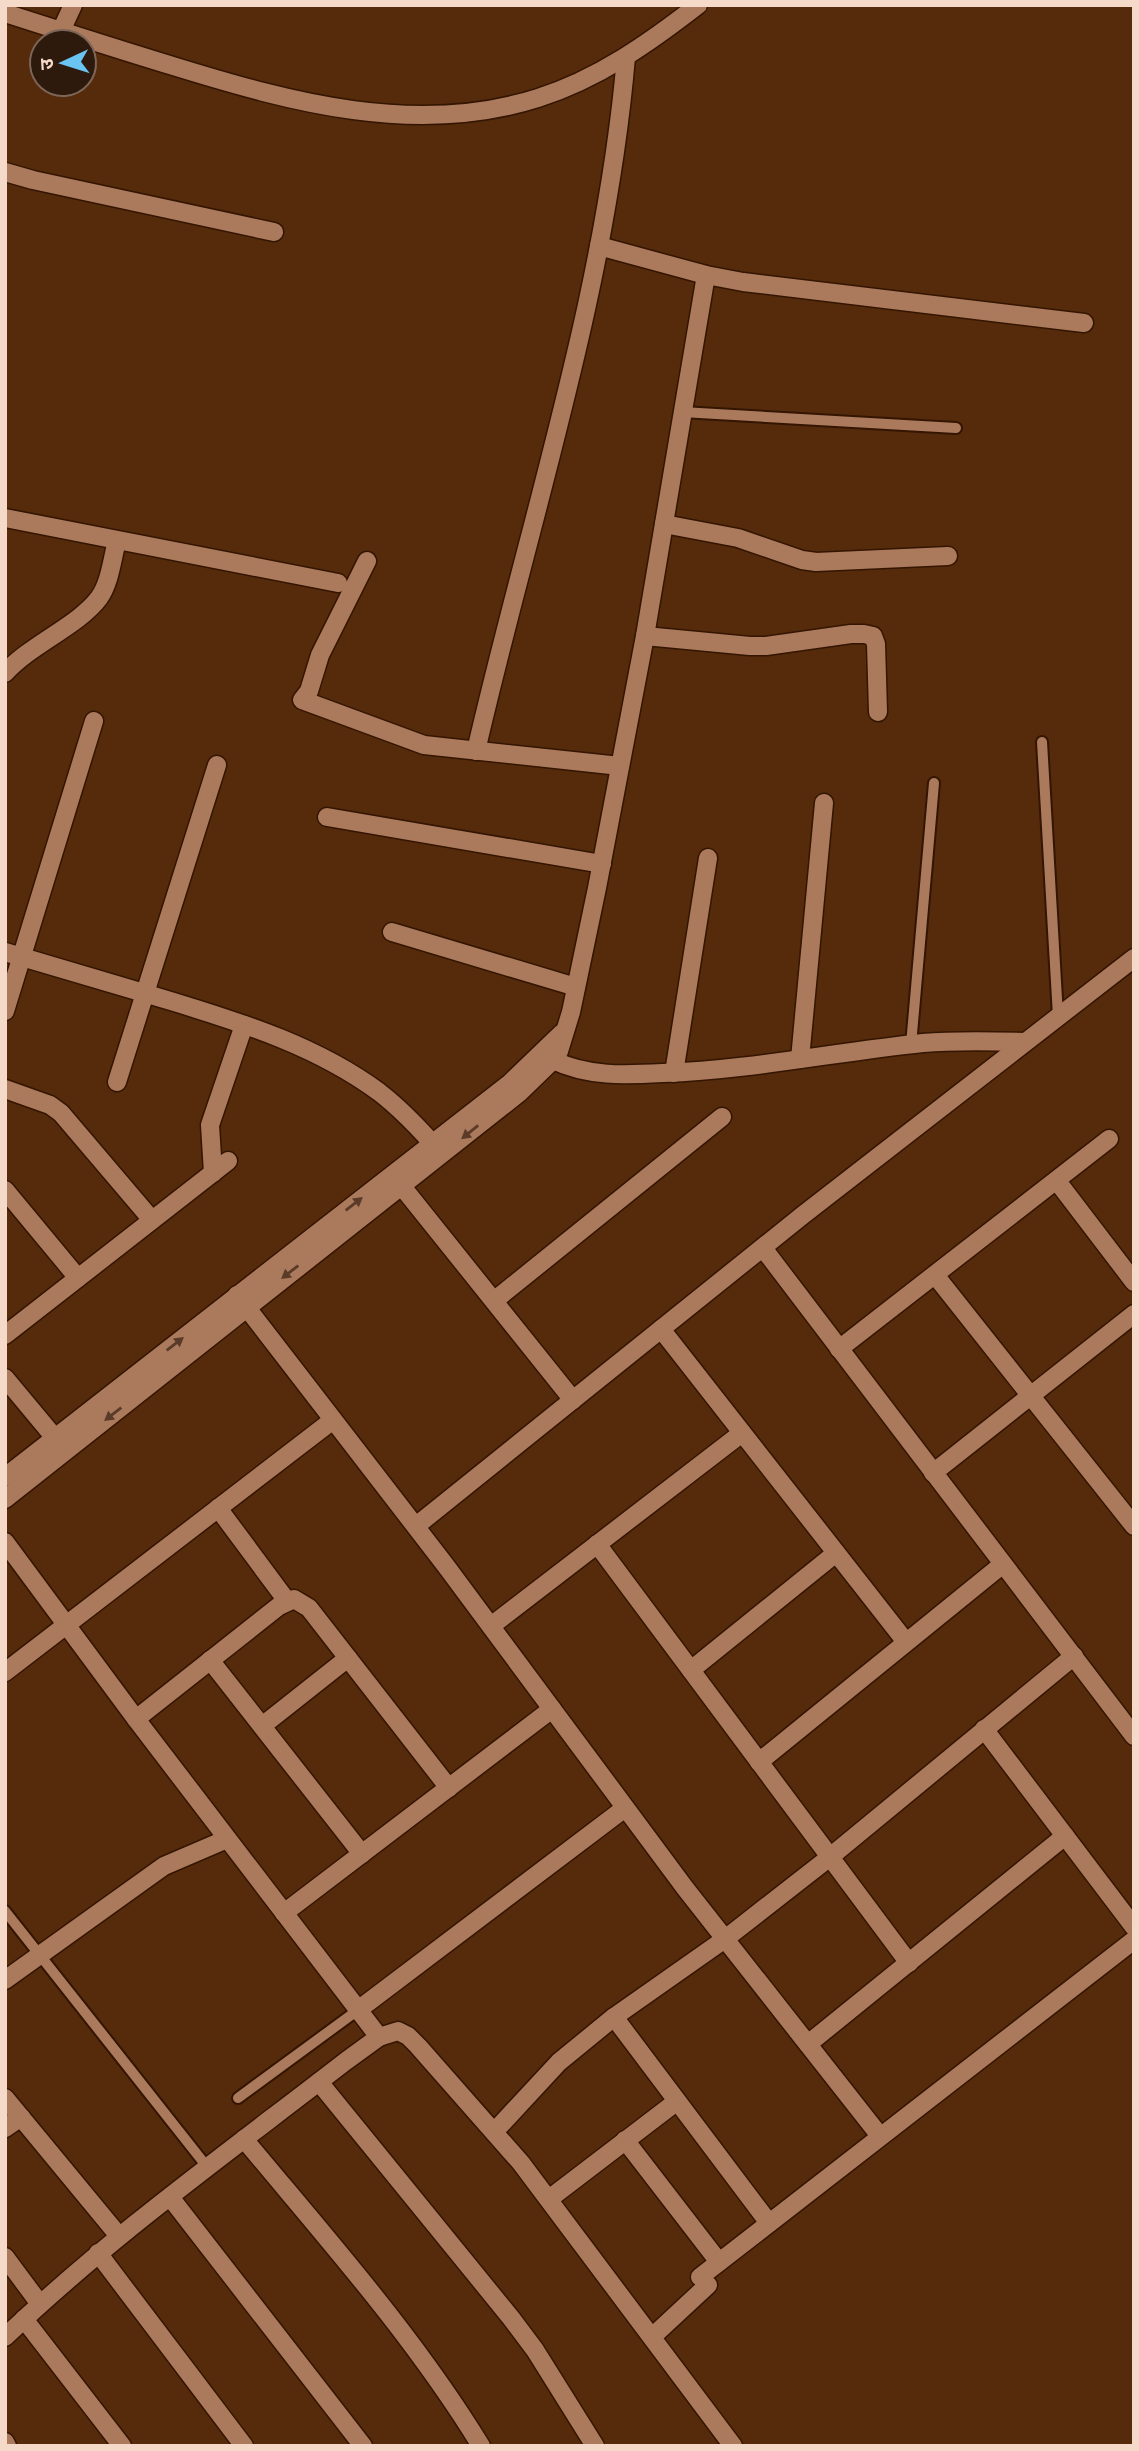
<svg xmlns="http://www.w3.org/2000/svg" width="1139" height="2451" font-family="'Varela Round','Noto Sans Devanagari',sans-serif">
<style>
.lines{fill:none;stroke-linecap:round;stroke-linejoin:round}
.lane-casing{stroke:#341501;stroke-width:14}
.street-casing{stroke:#341501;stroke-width:21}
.lane{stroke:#ab795b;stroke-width:10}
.street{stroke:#ab795b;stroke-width:18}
.oneway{fill:#593b28}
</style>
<rect width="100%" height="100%" fill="#552b0c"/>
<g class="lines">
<defs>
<g id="lane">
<path d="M 682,412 L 956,428"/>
<path d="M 1042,742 L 1058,1016"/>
<path d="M 911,1045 L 934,783"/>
<path d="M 5,1911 L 208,2168"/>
<path d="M 238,2098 L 358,2010"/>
</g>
<g id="street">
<path d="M 5,13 C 61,31 117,49 173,66 C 290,102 416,137 538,98 C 598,79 649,43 698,5"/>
<path d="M 61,31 L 73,5"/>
<path d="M 5,172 L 33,180 L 274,232"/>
<path d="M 599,246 L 706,275 L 743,282 L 1084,323"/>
<path d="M 5,518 L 338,583"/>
<path d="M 664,524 L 738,538 L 802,560 L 816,562 L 948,556"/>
<path d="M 367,561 L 320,655 L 309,691 L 302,700 L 424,745 L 620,766"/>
<path d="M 645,636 L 750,646 L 766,646 L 851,634 L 864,634 L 873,636 L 876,644 L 878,712"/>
<path d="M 5,673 C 31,644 78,626 99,598 C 110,583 112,559 117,541"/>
<path d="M 476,751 C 529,521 606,293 626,57"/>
<path d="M 327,817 L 602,864"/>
<path d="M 392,932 L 576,987"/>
<path d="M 5,952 C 62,969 118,985 174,1002 C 246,1024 318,1047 379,1092 C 401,1109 421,1130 440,1152"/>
<path d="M 5,1011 L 94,721"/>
<path d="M 800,1059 L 824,803"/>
<path d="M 553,1060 C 588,1077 625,1075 663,1073 C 750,1070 836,1052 923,1043 C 957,1040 991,1041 1024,1042"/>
<path d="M 674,1073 L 708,858"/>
<path d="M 117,1082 L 217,765"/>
<path d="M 5,1089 L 50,1105 L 61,1113 L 152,1220"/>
<path d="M 213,1173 L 210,1125 L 244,1025"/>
<path d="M 396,1179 L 573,1400"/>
<path d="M 1057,1181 L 1134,1282"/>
<path d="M 5,1190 L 78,1278"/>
<path d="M 763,1248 L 1134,1736"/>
<path d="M 935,1275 L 1134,1526"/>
<path d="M 237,1295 L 446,1566 L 685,1888 L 880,2136"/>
<path d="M 495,1300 L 722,1117"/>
<path d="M 661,1329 L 906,1642"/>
<path d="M 5,1335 L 228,1161"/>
<path d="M 839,1349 L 1109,1139"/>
<path d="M 5,1378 L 55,1438"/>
<path d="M 933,1473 L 1134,1314"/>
<path d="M 5,1477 L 510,1083 L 562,1033"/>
<path d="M 5,1499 L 519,1093 L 553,1060 L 559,1051 L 571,1012 L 597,888 L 645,636 L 706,275"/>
<path d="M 218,1508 L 287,1601"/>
<path d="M 416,1526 L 803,1215 L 1134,958"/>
<path d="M 5,1542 L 136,1719 L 379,2037"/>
<path d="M 597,1544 L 909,1963"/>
<path d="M 491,1626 L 742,1433"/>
<path d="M 210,1660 L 362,1854"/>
<path d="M 691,1670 L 836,1553"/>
<path d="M 5,1672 L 333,1420"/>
<path d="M 136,1719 L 279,1606 L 294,1599 L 309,1608 L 449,1788"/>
<path d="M 262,1726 L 348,1658"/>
<path d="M 984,1729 L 1134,1927"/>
<path d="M 759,1762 L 1003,1564"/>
<path d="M 284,1913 L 552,1709"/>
<path d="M 5,1980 L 164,1866 L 227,1839"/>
<path d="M 358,2010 L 625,1808"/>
<path d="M 614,2017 L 769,2223"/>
<path d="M 808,2044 L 1065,1836"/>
<path d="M 319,2082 L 511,2318 L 535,2350 L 595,2446"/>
<path d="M 5,2098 L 119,2236"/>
<path d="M 5,2128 L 21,2117"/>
<path d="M 494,2132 L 559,2062 L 614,2017 L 725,1939 L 830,1857 L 1074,1656"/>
<path d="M 244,2139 C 327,2239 413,2335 481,2446"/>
<path d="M 625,2140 L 719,2262"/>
<path d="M 170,2197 L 363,2446"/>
<path d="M 549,2199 L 676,2102"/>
<path d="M 98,2253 L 244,2446"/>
<path d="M 5,2257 L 40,2304"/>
<path d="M 700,2277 L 1134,1940"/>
<path d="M 24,2319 L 122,2446"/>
<path d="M 5,2337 C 111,2236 230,2151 346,2061 L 379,2037 L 398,2031 L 408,2036 L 418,2046 L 521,2163 L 733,2446"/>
<path d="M 652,2337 L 708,2285"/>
<path d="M 5,2442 L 7,2446"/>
</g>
</defs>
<use href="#lane" class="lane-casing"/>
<use href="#street" class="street-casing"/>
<use href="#lane" class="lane"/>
<use href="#street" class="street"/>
</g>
<defs><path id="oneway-solid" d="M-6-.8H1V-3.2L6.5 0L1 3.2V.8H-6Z" transform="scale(1.75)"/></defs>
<g class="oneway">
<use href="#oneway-solid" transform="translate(470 1132) rotate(141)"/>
<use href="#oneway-solid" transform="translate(354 1204) rotate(-38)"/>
<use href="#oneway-solid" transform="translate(290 1272) rotate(142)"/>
<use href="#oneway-solid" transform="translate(175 1344) rotate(-38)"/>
<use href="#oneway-solid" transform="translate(113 1414) rotate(142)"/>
</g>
<rect width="1139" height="2451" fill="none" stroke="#f5d9c9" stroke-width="14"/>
<g transform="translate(63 63) rotate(266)"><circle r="33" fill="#2d1a0d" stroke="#7d6658" stroke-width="2"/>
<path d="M0-5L12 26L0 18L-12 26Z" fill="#69c4f1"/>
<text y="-10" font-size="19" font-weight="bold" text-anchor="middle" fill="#f5d9c9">उ</text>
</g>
</svg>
